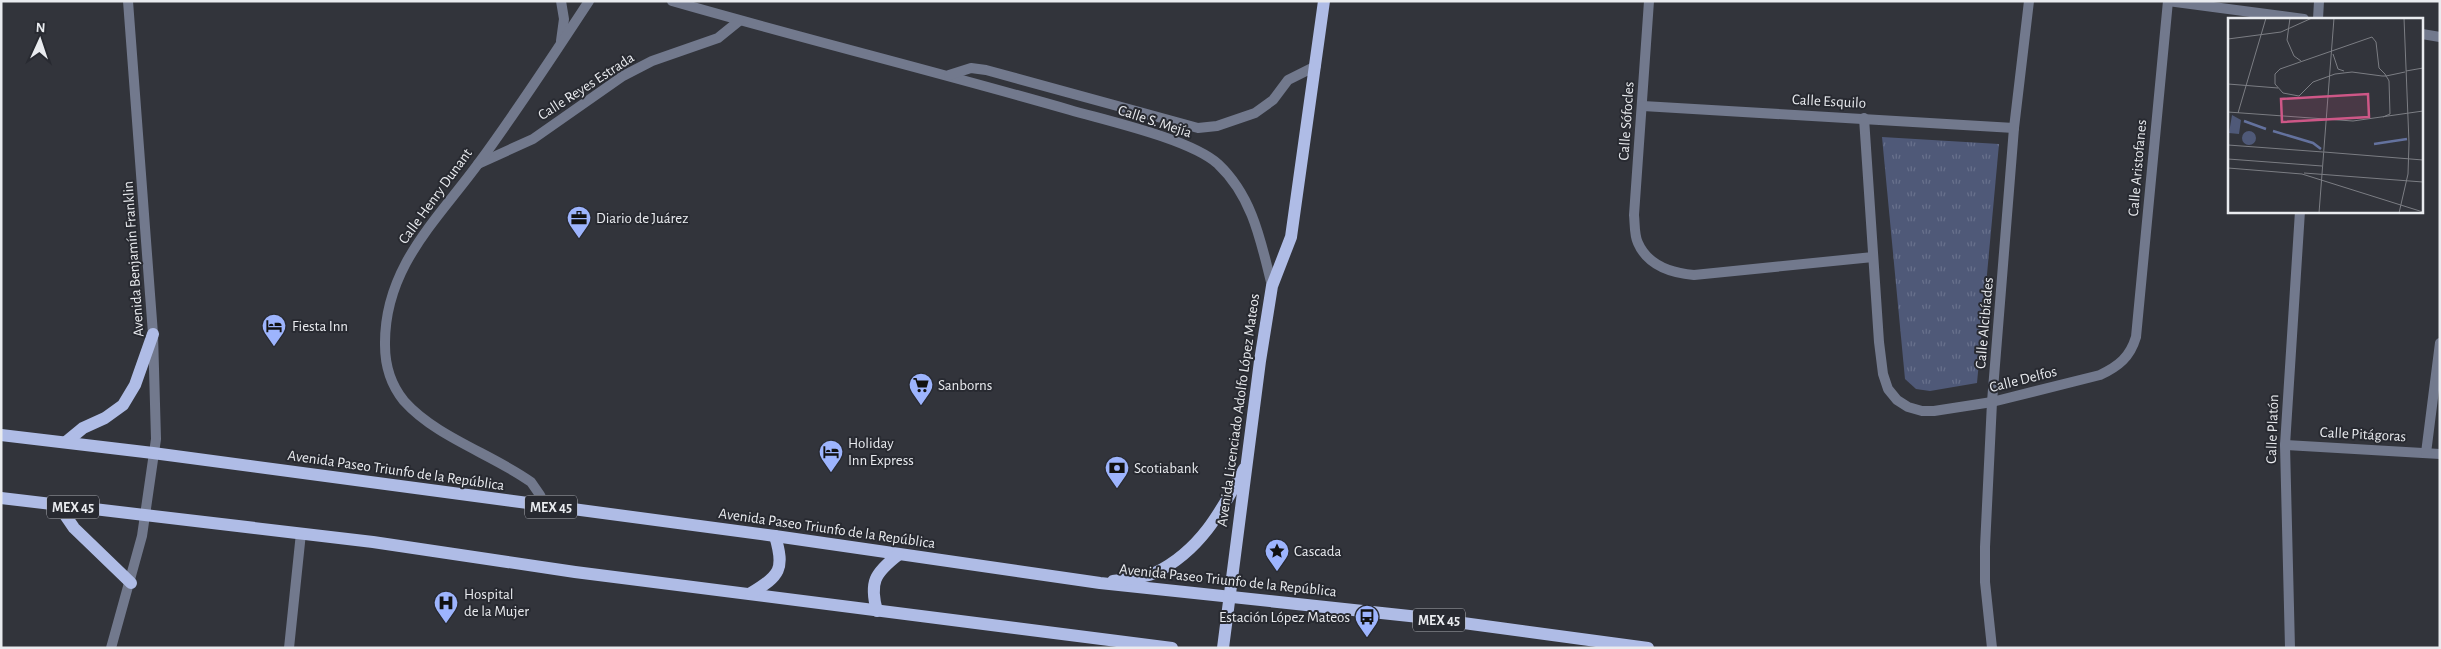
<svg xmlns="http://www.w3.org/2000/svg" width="2441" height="649" font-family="'Alegreya Sans',sans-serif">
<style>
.park{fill:url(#park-tufts)}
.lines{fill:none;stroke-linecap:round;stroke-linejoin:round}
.street{stroke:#72798d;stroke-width:10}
.primary{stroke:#afbce6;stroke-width:12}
.labels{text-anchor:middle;stroke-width:4;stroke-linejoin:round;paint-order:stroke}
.shield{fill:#282a31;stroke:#afb1b6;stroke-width:1}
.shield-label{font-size:14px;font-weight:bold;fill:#e9ebef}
.street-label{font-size:15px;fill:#e9ebef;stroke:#282a31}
.poi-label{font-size:15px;fill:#e9ebef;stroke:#282a31;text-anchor:start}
.inset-river{fill:none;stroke:#64729e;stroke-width:2.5}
.inset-road{fill:none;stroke:#7b7d83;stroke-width:1}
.view{fill:#ce5787;fill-opacity:0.15;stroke:#ce5787;stroke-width:2.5}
.inset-edge{fill:none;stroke:#e9ebef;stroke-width:2.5}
</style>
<defs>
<pattern id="park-tufts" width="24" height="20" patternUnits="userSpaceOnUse" patternTransform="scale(1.25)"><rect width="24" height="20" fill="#4f5978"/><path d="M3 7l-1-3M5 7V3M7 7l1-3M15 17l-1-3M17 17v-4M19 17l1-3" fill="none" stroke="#68718c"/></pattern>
</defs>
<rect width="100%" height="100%" fill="#32343b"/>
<path class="park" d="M 1882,137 L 1999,144 L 1977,383 L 1930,391 L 1916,389 L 1905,379 Z"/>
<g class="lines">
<g class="street">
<path d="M 561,1 L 564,19 L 561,41"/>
<path d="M 672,1 C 804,39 938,72 1070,110 C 1108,121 1190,139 1218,164 C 1253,197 1261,242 1272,286"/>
<path d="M 1649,1 L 1634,215 C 1635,223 1634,235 1638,243 C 1648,266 1671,273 1694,275 L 1873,257"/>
<path d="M 2168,1 L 2304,19"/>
<path d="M 2318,19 L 2319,1"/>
<path d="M 2422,34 L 2440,37"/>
<path d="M 949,75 L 971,68 L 986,70 L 1198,128 L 1217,126 L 1255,113 L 1273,100 L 1288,80 L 1316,66"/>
<path d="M 1643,106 L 2014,128"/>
<path d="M 1864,118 L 1879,342 L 1883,374 L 1888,389 L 1897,400 L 1908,407 L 1922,411 L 1934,411 L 1992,402 L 2100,375 C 2119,366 2130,357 2136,337 L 2168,1"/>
<path d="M 478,164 L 533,139 L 623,76 L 652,61 L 718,38 L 739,21"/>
<path d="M 2285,445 L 2440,454"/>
<path d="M 2426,453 L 2440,343"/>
<path d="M 545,506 L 540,495 L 531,482 C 492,454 436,437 404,401 C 391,385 385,365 385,345 C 384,268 436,221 478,164 C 517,111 553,56 589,1"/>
<path d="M 111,648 L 142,536 L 156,439 L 153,334 L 128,1"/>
<path d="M 289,648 L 301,533"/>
<path d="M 1992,648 L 1985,582 L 1985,547 L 1992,402 L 2014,128 L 2029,1"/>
<path d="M 2290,648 L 2285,445 L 2300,211"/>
</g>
<g class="primary">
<path d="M 1,435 L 153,453 L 775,536 L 1100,583 L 1419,617 L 1648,648"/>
<path d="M 66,442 L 83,428 L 105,418 L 123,405 L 135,385 L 153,334"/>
<path d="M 1,498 L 373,542 L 575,572 L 1172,648"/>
<path d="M 59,506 L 74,528 L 131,583"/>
<path d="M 1113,581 C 1126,579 1143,578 1155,573 C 1200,551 1221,512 1244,469"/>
<path d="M 751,593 C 780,576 785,569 775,536"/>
<path d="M 877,611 C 869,582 875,573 898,555"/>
<path d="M 1223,648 L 1260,361 L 1272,286 L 1291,237 L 1324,1"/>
</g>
</g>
<defs>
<symbol id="office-pin" viewBox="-11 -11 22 30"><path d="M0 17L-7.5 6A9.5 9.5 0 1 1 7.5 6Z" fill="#9db4fd" stroke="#282a31"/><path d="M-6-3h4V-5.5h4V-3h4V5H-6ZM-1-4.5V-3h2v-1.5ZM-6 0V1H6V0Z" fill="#111"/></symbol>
<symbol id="hotel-pin" viewBox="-11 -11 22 30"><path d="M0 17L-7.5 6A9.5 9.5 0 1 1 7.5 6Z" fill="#9db4fd" stroke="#282a31"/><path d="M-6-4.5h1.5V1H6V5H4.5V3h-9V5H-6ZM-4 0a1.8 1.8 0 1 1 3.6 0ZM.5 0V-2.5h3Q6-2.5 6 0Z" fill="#111"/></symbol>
<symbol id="supermarket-pin" viewBox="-11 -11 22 30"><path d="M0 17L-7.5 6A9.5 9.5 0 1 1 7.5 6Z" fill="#9db4fd" stroke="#282a31"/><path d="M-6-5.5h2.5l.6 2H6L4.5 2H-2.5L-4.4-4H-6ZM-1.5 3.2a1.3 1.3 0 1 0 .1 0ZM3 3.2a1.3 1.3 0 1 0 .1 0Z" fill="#111"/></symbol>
<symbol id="bank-pin" viewBox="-11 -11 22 30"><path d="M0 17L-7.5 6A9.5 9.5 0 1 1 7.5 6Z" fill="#9db4fd" stroke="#282a31"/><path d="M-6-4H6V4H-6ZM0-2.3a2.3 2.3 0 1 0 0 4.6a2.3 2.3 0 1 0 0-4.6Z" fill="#111"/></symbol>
<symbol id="sight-pin" viewBox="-11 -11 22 30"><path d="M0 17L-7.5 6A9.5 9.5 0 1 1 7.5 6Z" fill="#9db4fd" stroke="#282a31"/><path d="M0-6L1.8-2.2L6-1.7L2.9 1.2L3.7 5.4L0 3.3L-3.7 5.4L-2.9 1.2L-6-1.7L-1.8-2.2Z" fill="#111"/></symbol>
<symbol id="hospital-pin" viewBox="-11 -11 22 30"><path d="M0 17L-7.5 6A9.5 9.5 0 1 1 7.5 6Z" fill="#9db4fd" stroke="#282a31"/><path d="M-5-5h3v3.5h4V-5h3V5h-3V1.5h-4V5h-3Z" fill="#111"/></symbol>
<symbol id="bus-pin" viewBox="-11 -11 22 30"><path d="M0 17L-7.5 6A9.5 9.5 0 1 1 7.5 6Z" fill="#9db4fd" stroke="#282a31"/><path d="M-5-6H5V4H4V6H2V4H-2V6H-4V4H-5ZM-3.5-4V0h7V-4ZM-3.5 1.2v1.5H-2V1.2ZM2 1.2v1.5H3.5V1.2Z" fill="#111"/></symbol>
</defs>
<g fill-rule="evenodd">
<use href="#office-pin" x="565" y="204" width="28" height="38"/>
<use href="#hotel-pin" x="260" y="312" width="28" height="38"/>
<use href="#supermarket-pin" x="907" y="371" width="28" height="38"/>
<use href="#hotel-pin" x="817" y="438" width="28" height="38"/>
<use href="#bank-pin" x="1103" y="454" width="28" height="38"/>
<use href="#sight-pin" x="1263" y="537" width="28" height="38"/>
<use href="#hospital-pin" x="432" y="589" width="28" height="38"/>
<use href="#bus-pin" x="1353" y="603" width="28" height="38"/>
</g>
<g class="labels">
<g class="shield">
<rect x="47" y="495.5" width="52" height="23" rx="4"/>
<rect x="525" y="495.5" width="52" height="23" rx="4"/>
<rect x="1413" y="608.5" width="52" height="23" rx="4"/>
</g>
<g class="shield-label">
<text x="73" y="512">MEX 45</text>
<text x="551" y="512">MEX 45</text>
<text x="1439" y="625">MEX 45</text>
</g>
<g class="street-label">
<text transform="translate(586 86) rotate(-33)" y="5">Calle Reyes Estrada</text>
<text transform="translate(1829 101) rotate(3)" y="5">Calle Esquilo</text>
<text transform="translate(1155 121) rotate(18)" y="5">Calle S. Mejía</text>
<text transform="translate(1626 121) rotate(-86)" y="5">Calle Sófocles</text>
<text transform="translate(2137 168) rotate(-85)" y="5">Calle Aristofanes</text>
<text transform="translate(435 196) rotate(-54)" y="5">Calle Henry Dunant</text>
<text transform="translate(133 259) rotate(-94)" y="5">Avenida Benjamín Franklin</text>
<text transform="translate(1984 323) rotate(-85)" y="5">Calle Alcibíades</text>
<text transform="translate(2023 379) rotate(-14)" y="5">Calle Delfos</text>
<text transform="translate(1238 410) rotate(-82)" y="5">Avenida Licenciado Adolfo López Mateos</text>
<text transform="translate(2272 429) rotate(-88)" y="5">Calle Platón</text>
<text transform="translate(2363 434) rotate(3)" y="5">Calle Pitágoras</text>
<text transform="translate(396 470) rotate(8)" y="5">Avenida Paseo Triunfo de la República</text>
<text transform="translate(827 528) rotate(8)" y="5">Avenida Paseo Triunfo de la República</text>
<text transform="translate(1228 580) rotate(6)" y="5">Avenida Paseo Triunfo de la República</text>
</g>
<g class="poi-label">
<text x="596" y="223">Diario de Juárez</text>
<text x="292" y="331">Fiesta Inn</text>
<text x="938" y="390">Sanborns</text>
<text x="848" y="448">Holiday<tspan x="848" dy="17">Inn Express</tspan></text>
<text x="1134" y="473">Scotiabank</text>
<text x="1294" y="556">Cascada</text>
<text x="464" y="599">Hospital<tspan x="464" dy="17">de la Mujer</tspan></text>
<text x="1350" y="622" text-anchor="end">Estación López Mateos</text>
</g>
</g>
<g transform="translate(2228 18)">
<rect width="195" height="195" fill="#32343b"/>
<path d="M 4,97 L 13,102 L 11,116 L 1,115 ZM14 120a7 7 0 1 1 14 0a7 7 0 1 1-14 0Z" fill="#4f5978"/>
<path class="inset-river" d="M 16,103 L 38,111M 45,113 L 85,125 L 93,131M 146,126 L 179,121"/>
<path class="inset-road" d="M 62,0 L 59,22 L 66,38 L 73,43M 0,21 L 53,14 L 84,0M 105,36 L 110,51 L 116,53M 178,53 L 195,50M 0,66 L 50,70M 0,94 L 125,103 L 195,93M 10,95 L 38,0M 155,99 L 162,96 L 161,63 L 160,61 L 158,58 L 157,56 L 151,50 L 148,24 L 144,19 L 52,51 L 47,56 L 47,66 L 55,75 L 71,78 L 85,64 L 107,56 L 124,54 L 154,58 L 158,58 L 177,54M 0,127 L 95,134M 96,134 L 195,142M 0,141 L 94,148M 0,150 L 74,156 L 195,194M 76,155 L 195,164M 91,195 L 106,0M 171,195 L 180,156 L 181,125 L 176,0"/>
<path class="view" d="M 140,76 L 141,99 L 54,104 L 53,81 Z"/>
<rect width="195" height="195" class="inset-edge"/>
</g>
<rect width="2441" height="649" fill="none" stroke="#e9ebef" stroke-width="5"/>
<g transform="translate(40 40) rotate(3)" stroke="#282a31" stroke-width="4" paint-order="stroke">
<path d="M0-4L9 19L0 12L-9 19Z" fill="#e9ebef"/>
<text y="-8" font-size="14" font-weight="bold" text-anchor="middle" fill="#e9ebef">N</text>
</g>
</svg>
